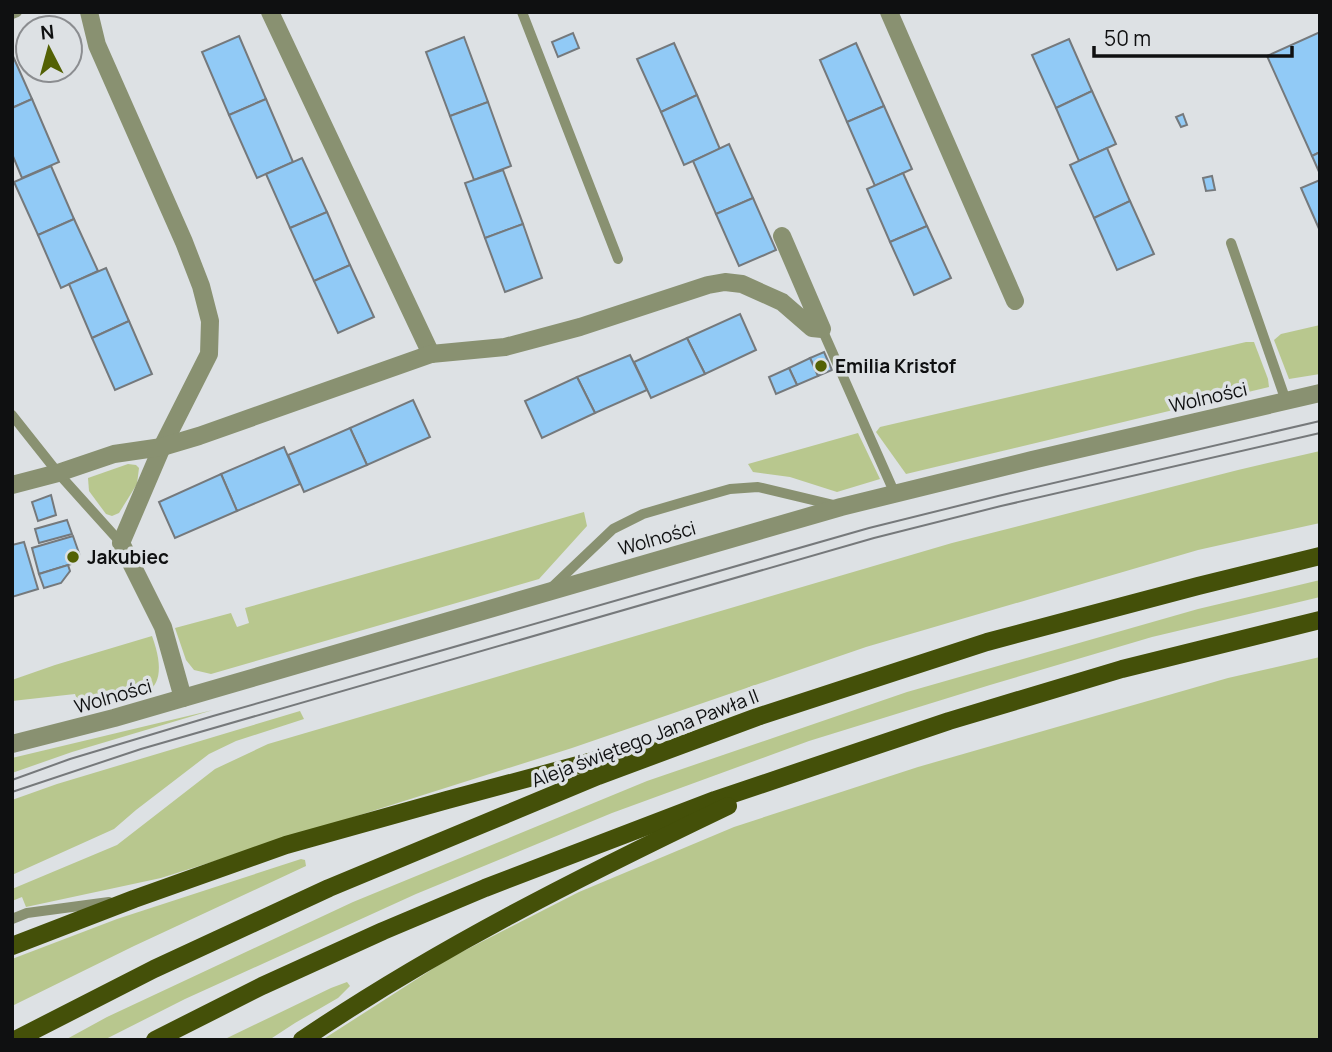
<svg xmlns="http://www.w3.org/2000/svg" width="1332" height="1052" font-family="Manrope,sans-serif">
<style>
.green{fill:#b8c78e}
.building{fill:#91caf6;stroke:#75797c;stroke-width:2}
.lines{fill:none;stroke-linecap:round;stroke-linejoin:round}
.service{stroke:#899171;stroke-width:10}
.minor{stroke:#899171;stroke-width:18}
.tertiary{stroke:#899171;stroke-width:18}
.primary{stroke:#445009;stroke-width:18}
.tram{stroke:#76797b;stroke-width:2}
.poi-dot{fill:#536104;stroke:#dde1e4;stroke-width:2.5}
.labels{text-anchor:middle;stroke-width:7;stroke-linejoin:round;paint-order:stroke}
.poi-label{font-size:19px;font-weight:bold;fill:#0f1011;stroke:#dde1e4;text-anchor:start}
.street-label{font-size:19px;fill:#0f1011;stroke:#dde1e4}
</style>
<rect width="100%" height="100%" fill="#dde1e4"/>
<g class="green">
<path d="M 1320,325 L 1320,374 L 1289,379 L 1274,340 L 1281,334 Z"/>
<path d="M 1246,342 L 1254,342 L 1268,379 L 1269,387 L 906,474 L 876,432 L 880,427 Z"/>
<path d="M 858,433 L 880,479 L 837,492 L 790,477 L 753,472 L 748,464 Z"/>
<path d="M 1320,451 L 1320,523 L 1198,550 L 866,647 L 572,748 L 161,878 L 26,907 L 22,897 L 12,901 L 12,889 L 117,845 L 215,769 L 268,744 L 952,543 L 1238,470 Z"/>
<path d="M 128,464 L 136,465 L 139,468 L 137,484 L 119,513 L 112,516 L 106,514 L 89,491 L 88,478 Z"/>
<path d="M 584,512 L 587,526 L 539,579 L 211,674 L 194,670 L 186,660 L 175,628 L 231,613 L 237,627 L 249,623 L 245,608 Z"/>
<path d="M 1320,580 L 1320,597 L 1152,637 L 990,685 L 809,741 L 612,813 L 416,894 L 185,999 L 104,1040 L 65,1040 L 107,1017 L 353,902 L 647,781 L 907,692 L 1198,609 Z"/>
<path d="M 152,636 C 177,705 130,700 79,705 L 75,694 L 12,701 L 12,680 L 55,665 Z"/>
<path d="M 1320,657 L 1320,1040 L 322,1040 L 448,959 L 579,892 L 734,827 L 918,767 L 1228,678 Z"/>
<path d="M 213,710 L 72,752 L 12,773 L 12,758 Z"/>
<path d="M 300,711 L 304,719 L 236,741 L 209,754 L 136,810 L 114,829 L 12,875 L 12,800 L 57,784 Z"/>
<path d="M 301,859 L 305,860 L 306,866 L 134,946 L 12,1006 L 12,959 L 117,919 Z"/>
<path d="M 347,982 L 350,986 L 338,998 L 295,1023 L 269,1040 L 223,1040 L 331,988 Z"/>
</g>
<g class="building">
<path d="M 1320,32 L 1320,152 L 1312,156 L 1267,56 Z"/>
<path d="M 573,33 L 579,48 L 558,57 L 552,42 Z"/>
<path d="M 239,36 L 266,99 L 229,115 L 202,52 Z"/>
<path d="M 464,37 L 488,102 L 450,116 L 426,52 Z"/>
<path d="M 1069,39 L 1092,91 L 1056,108 L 1032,55 Z"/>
<path d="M 674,43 L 697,95 L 661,112 L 637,59 Z"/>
<path d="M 856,43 L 884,106 L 847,122 L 820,60 Z"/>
<path d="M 12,54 L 32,99 L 12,108 Z"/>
<path d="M 1092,91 L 1116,144 L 1079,161 L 1056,108 Z"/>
<path d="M 697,95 L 720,149 L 684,165 L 661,112 Z"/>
<path d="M 32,99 L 59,162 L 22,178 L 12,154 L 12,108 Z"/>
<path d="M 266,99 L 293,162 L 257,178 L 229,115 Z"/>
<path d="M 488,102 L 511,166 L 474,180 L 450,116 Z"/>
<path d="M 884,106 L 912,169 L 875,186 L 847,122 Z"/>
<path d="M 1183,114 L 1187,125 L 1181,127 L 1176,117 Z"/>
<path d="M 729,144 L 753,198 L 716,214 L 693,161 Z"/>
<path d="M 1107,148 L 1130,201 L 1094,218 L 1070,165 Z"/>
<path d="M 1320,152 L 1320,174 L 1312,156 Z"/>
<path d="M 302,158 L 327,212 L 290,228 L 266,174 Z"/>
<path d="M 51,166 L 74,219 L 38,235 L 14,182 Z"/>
<path d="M 503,170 L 523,224 L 485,238 L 465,183 Z"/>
<path d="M 903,173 L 927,226 L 890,242 L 867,189 Z"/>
<path d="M 1212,176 L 1215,190 L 1206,191 L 1203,178 Z"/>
<path d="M 1320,180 L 1320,231 L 1301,188 Z"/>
<path d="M 753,198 L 776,250 L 739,266 L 716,214 Z"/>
<path d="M 1130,201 L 1154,254 L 1117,270 L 1094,218 Z"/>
<path d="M 327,212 L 350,265 L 314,281 L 290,228 Z"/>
<path d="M 74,219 L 98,271 L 61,288 L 38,235 Z"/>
<path d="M 523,224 L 542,278 L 505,292 L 485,238 Z"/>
<path d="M 927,226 L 951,278 L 914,295 L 890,242 Z"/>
<path d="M 350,265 L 374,317 L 338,333 L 314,281 Z"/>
<path d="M 106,268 L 129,321 L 92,338 L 69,284 Z"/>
<path d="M 740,314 L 756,350 L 705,374 L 687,338 Z"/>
<path d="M 129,321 L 152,374 L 115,390 L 92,338 Z"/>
<path d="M 687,338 L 705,374 L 651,398 L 634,362 Z"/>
<path d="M 824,352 L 832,370 L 818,376 L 810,358 Z"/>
<path d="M 630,355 L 647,390 L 595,413 L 577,377 Z"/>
<path d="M 810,358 L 818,376 L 797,385 L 789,368 Z"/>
<path d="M 789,368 L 797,385 L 776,394 L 769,377 Z"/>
<path d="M 577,377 L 595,413 L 542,438 L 525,401 Z"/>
<path d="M 413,400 L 430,437 L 367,465 L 350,428 Z"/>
<path d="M 350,428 L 367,465 L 304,492 L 288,455 Z"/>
<path d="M 284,447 L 300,484 L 237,511 L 221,474 Z"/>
<path d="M 221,474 L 237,511 L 175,538 L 159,502 Z"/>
<path d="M 51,495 L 56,515 L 38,521 L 32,502 Z"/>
<path d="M 67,520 L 72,534 L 39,543 L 35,529 Z"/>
<path d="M 73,536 L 80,556 L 75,563 L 39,574 L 32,548 Z"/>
<path d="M 24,542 L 38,589 L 12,597 L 12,545 Z"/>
<path d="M 68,565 L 70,571 L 61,583 L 44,588 L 39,574 Z"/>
</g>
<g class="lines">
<g class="service">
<path d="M 522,12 L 618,259"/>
<path d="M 12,14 L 17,12"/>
<path d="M 1231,243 L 1286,401"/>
<path d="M 822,329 L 895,494"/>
<path d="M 12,415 L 58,473 L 121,543"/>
<path d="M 551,588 L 613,529 L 643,514 L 684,502 L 730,489 L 758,487 L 838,506"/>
<path d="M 12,919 L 27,913 L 109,902"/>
</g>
<g class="minor">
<path d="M 89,12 L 97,45 L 184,242 L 201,286 L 210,321 L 209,354 L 162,447 L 121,543 L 163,627 L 183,698"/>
<path d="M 270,12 L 431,354"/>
<path d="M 889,12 L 1015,301"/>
<path d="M 12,485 L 58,473 L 114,454 L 162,447 L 199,436 L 431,354 L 505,347 L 580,327 L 708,285 L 725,282 L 742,284 L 782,302 L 812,328 L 822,329 L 782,236"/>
</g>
<path class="tertiary" d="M 12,744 L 114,718 L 841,507 L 1032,460 L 1320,393"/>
<g class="primary">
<path d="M 12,946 L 134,899 L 286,845 L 447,800 L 649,746"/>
<path d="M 15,1040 L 154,969 L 329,888 L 598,776 L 757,717 L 987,642 L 1198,586 L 1320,556"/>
<path d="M 155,1040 L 262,986 L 383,931 L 485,888 L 715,800 L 949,721 L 1122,669 L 1320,620"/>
<path d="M 302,1040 C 436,949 582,876 728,806"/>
</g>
<g class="tram">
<path d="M 12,780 L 70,759 L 213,716 L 869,528 L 998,496 L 1320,421"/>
<path d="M 12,792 L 141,749 L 874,538 L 1001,506 L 1320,433"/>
</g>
</g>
<g class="poi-dot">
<circle cx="821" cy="366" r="7"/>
<circle cx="73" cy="557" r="7"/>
</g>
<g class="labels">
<g class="poi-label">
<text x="835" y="373">Emilia Kristof</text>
<text x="87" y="564">Jakubiec</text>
</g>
<g class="street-label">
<text transform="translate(1208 397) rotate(-13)" y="7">Wolności</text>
<text transform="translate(657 538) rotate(-16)" y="7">Wolności</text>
<text transform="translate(113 696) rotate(-16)" y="7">Wolności</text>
<text transform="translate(645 738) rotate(-21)" y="7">Aleja świętego Jana Pawła II</text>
</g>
</g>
<rect width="1332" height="1052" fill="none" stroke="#0f1011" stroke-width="28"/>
<g transform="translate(49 49) rotate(354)"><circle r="33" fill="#dde1e4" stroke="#8b8d90" stroke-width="2"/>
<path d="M0-5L12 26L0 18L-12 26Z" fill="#536104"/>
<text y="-10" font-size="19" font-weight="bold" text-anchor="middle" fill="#0f1011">N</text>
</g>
<path d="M1094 46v10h198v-10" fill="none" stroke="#0f1011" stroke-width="3.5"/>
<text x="1104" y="46" font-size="21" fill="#0f1011" stroke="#dde1e4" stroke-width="5" paint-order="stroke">50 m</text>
</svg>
